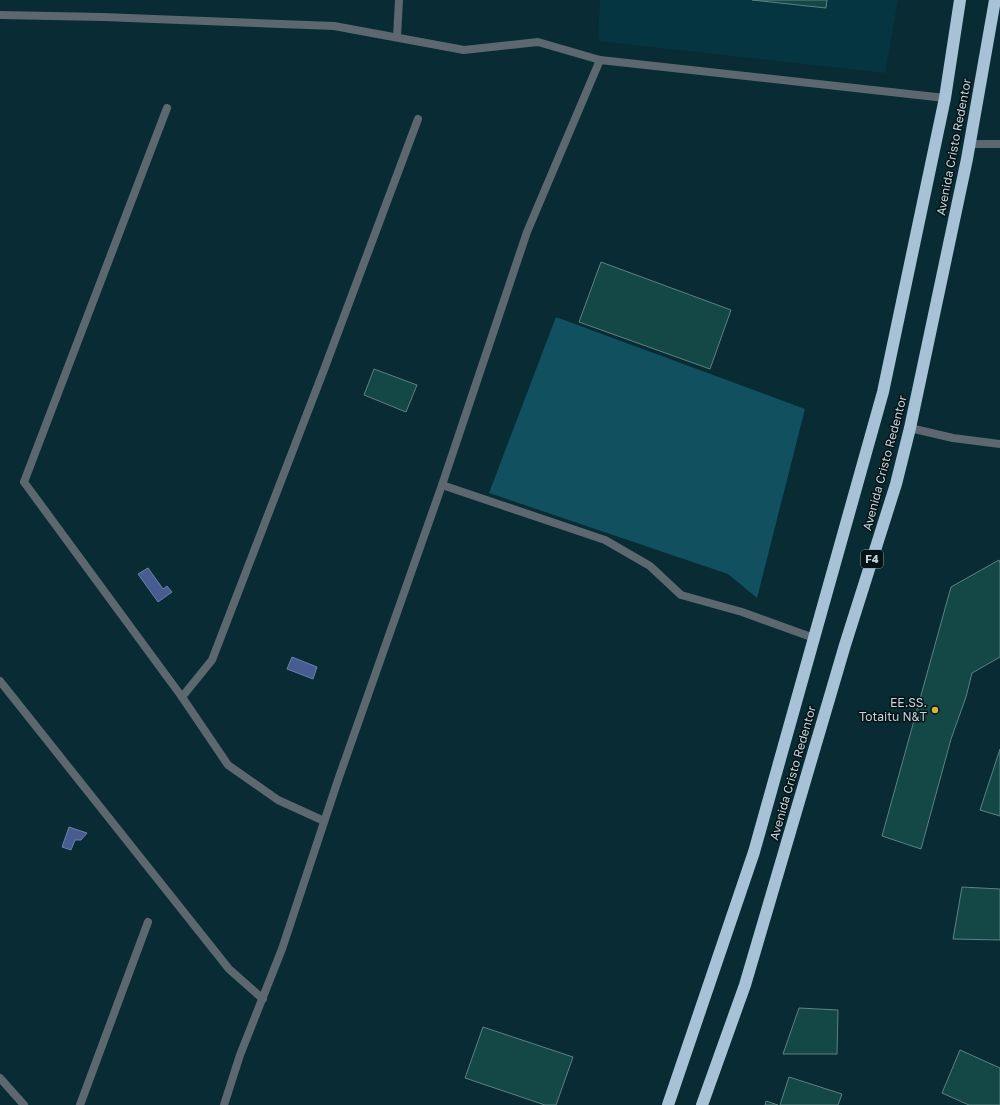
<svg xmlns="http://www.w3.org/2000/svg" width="1000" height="1105" font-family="'Golos Text',sans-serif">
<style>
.built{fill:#053540}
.green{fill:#10505f}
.water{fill:#475c91;stroke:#6c81a7}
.building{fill:#144846;stroke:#5d8281}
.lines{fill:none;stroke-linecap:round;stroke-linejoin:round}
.lane{stroke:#5d6770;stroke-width:8}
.street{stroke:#5d6770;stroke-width:8}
.highway{stroke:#a7c1d6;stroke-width:12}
.poi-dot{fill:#d5b535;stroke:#051216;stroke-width:1.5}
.labels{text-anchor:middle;stroke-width:3;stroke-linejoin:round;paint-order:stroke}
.shield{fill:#051216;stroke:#8b9ba0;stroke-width:1}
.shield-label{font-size:11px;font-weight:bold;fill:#c4d6db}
.street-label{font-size:12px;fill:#c4d6db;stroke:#051216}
.poi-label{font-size:12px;fill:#c4d6db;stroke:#051216;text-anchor:end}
</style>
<rect width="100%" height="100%" fill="#092b34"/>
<path class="built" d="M 600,0 L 898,0 L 885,73 L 598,41 Z"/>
<path class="green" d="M 556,317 L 805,409 L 757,598 L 728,574 L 489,493 Z"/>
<g class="water">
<path d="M 148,568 L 163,589 L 167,586 L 172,592 L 158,602 L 138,574 Z"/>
<path d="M 292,657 L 317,667 L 313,679 L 287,669 Z"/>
<path d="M 69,827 L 87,833 L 81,840 L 75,840 L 71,850 L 62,847 Z"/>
</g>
<g class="building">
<path d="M 752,0 L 827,0 L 826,8 Z"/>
<path d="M 601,262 L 731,310 L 710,369 L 579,322 Z"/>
<path d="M 374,369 L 417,385 L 406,412 L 364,395 Z"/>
<path d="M 999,560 L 1000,563 L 1000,657 L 972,673 L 966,697 L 951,739 L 921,849 L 882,836 L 951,587 Z"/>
<path d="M 1000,749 L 1000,816 L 980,810 Z"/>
<path d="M 962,887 L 1000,889 L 1000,940 L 953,939 Z"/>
<path d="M 799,1008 L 838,1010 L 837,1054 L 783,1054 Z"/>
<path d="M 483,1027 L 573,1057 L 556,1105 L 545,1105 L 465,1078 Z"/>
<path d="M 960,1050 L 1000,1068 L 1000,1105 L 969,1105 L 942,1093 Z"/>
<path d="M 789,1077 L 842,1094 L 838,1105 L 780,1105 Z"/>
<path d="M 766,1101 L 778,1105 L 765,1105 Z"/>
</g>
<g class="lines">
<path class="lane" d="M 970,144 L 1000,144"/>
<g class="street">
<path d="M 0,15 L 103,17 L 334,26 L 464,50 L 538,42 L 600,60 L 945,98"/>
<path d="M 397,37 L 399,0"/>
<path d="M 167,108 L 24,482 L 182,697 L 228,765 L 278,800 L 324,821"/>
<path d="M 910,428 L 953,438 L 1000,444"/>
<path d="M 442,485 L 605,540 L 650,566 L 681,595 L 742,612 L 814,638"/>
<path d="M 0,681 L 229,969 L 263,999"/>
<path d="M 182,697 L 212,660 L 325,367 L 418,119"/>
<path d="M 0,1078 L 24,1105"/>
<path d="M 80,1105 L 148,922"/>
<path d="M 224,1105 L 240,1055 L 282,949 L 338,780 L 442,485 L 527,232 L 600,60"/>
</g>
<g class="highway">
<path d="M 668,1105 L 754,852 L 883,392 L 945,98 L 960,0"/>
<path d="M 702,1105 L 745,985 L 845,645 L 896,484 L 910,428 L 967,159 L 995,0"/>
</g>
</g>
<circle class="poi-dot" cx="935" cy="710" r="4"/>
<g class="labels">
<rect class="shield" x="861" y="550" width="22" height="18" rx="3"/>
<g class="shield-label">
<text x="872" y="563">F4</text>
</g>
<g class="street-label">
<text transform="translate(954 147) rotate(-79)" y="4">Avenida Cristo Redentor</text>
<text transform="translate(885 463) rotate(-75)" y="4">Avenida Cristo Redentor</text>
<text transform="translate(793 773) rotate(-74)" y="4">Avenida Cristo Redentor</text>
</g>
<g class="poi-label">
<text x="927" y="707">EE.SS.<tspan x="927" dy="14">Totaitu N&amp;T</tspan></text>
</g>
</g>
</svg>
